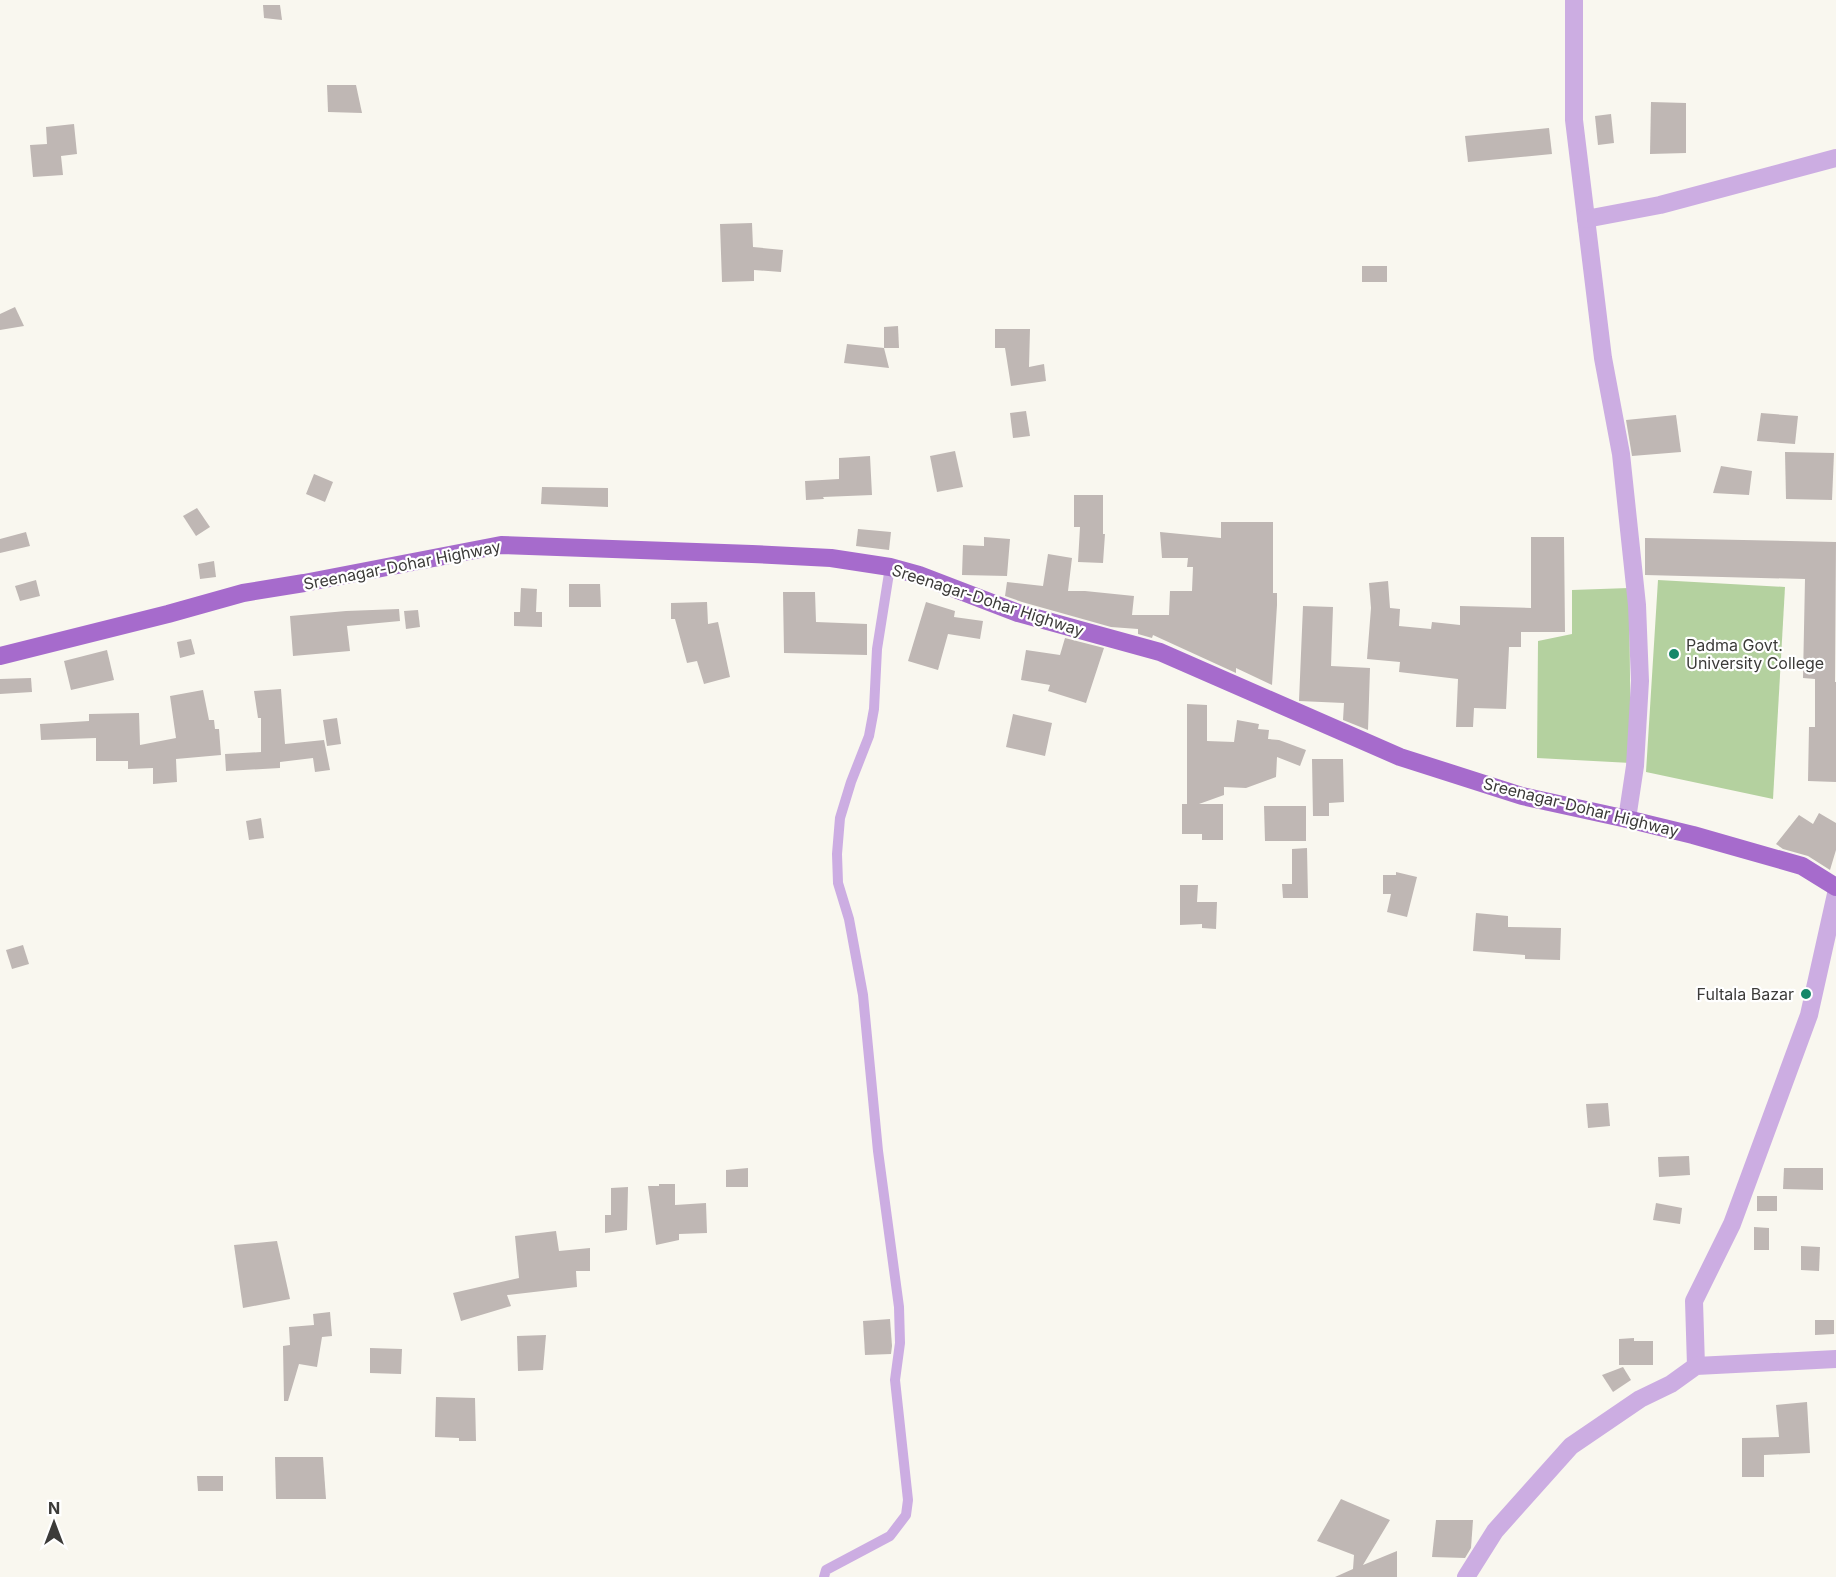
<svg xmlns="http://www.w3.org/2000/svg" width="1836" height="1577" font-family="Inter,sans-serif">
<style>
.green{fill:#b4d19f}
.building{fill:#bfb7b4}
.lines{fill:none;stroke-linecap:round;stroke-linejoin:round}
.service{stroke:#ccade2;stroke-width:10}
.minor{stroke:#ccade2;stroke-width:18}
.primary{stroke:#a66bcc;stroke-width:18}
.poi-dot{fill:#158869;stroke:#fff;stroke-width:2}
.labels{text-anchor:middle;stroke-width:4.5;stroke-linejoin:round;paint-order:stroke}
.street-label{font-size:16px;fill:#3c3b39;stroke:#fff}
.poi-label{font-size:16px;fill:#3c3b39;stroke:#fff;text-anchor:start}
</style>
<rect width="100%" height="100%" fill="#f9f7ef"/>
<g class="green">
<path d="M 1658,580 L 1785,587 L 1773,799 L 1646,772 Z"/>
<path d="M 1629,588 L 1631,763 L 1537,758 L 1538,641 L 1572,634 L 1572,590 Z"/>
</g>
<g class="building">
<path d="M 263,5 L 280,5 L 282,20 L 264,18 Z"/>
<path d="M 327,85 L 356,85 L 362,113 L 328,112 Z"/>
<path d="M 1651,102 L 1686,103 L 1686,153 L 1650,154 Z"/>
<path d="M 1611,114 L 1614,143 L 1598,145 L 1595,116 Z"/>
<path d="M 74,124 L 77,154 L 61,156 L 63,175 L 33,177 L 30,145 L 47,144 L 46,127 Z"/>
<path d="M 1549,128 L 1552,154 L 1468,162 L 1465,136 Z"/>
<path d="M 752,223 L 753,247 L 783,250 L 781,272 L 754,270 L 754,281 L 722,282 L 720,224 Z"/>
<rect x="1362" y="266" width="25" height="16"/>
<path d="M 15,307 L 24,326 L 0,330 L 0,314 Z"/>
<path d="M 898,326 L 899,348 L 884,348 L 884,327 Z"/>
<path d="M 995,329 L 1030,329 L 1029,367 L 1044,364 L 1046,381 L 1011,386 L 1005,348 L 995,348 Z"/>
<path d="M 847,344 L 884,348 L 889,368 L 844,363 Z"/>
<path d="M 1026,411 L 1030,436 L 1013,438 L 1010,413 Z"/>
<path d="M 1761,413 L 1798,416 L 1795,444 L 1757,441 Z"/>
<path d="M 1676,415 L 1681,452 L 1632,456 L 1626,420 Z"/>
<path d="M 955,451 L 963,487 L 937,492 L 930,456 Z"/>
<path d="M 1785,452 L 1834,453 L 1832,500 L 1786,499 Z"/>
<path d="M 870,456 L 872,495 L 823,497 L 824,499 L 806,500 L 805,481 L 839,479 L 839,458 Z"/>
<path d="M 1721,466 L 1752,471 L 1749,495 L 1713,493 Z"/>
<path d="M 314,474 L 333,482 L 325,502 L 306,494 Z"/>
<path d="M 542,487 L 608,488 L 608,507 L 541,504 Z"/>
<path d="M 1074,495 L 1103,495 L 1103,534 L 1105,534 L 1103,563 L 1078,562 L 1080,527 L 1074,527 Z"/>
<path d="M 197,508 L 210,527 L 196,536 L 183,516 Z"/>
<path d="M 1221,522 L 1273,522 L 1273,593 L 1277,593 L 1277,605 L 1272,685 L 1236,668 L 1236,673 L 1153,635 L 1152,638 L 1138,634 L 1138,629 L 1111,627 L 1022,602 L 1005,596 L 1007,582 L 1043,586 L 1048,554 L 1072,558 L 1068,591 L 1085,591 L 1134,596 L 1132,615 L 1169,615 L 1170,591 L 1192,591 L 1193,567 L 1187,567 L 1188,558 L 1162,558 L 1160,532 L 1221,538 Z"/>
<path d="M 858,529 L 891,532 L 889,550 L 856,546 Z"/>
<path d="M 26,532 L 30,546 L 0,553 L 0,539 Z"/>
<path d="M 984,537 L 1010,539 L 1007,576 L 962,575 L 963,545 L 984,546 Z"/>
<path d="M 1531,537 L 1564,537 L 1565,632 L 1521,632 L 1521,647 L 1509,647 L 1506,709 L 1474,708 L 1473,727 L 1456,727 L 1458,679 L 1399,672 L 1400,662 L 1367,659 L 1371,608 L 1369,583 L 1388,581 L 1390,608 L 1400,609 L 1399,626 L 1431,629 L 1432,622 L 1460,625 L 1460,606 L 1531,608 Z"/>
<path d="M 1645,538 L 1836,542 L 1835,682 L 1836,682 L 1836,782 L 1808,781 L 1809,727 L 1815,727 L 1815,679 L 1803,678 L 1805,579 L 1645,575 Z"/>
<path d="M 214,561 L 216,577 L 200,579 L 198,564 Z"/>
<path d="M 36,580 L 40,596 L 20,601 L 15,586 Z"/>
<path d="M 569,584 L 600,584 L 601,607 L 569,607 Z"/>
<path d="M 521,588 L 537,589 L 536,612 L 542,612 L 542,627 L 514,626 L 514,612 L 520,612 Z"/>
<path d="M 783,592 L 815,592 L 816,622 L 867,624 L 867,655 L 784,653 Z"/>
<path d="M 707,602 L 708,624 L 718,622 L 730,677 L 704,684 L 697,661 L 687,663 L 675,619 L 671,619 L 671,603 Z"/>
<path d="M 926,602 L 955,611 L 954,617 L 983,621 L 980,639 L 948,634 L 938,670 L 908,661 Z"/>
<path d="M 1303,606 L 1333,607 L 1331,666 L 1370,668 L 1368,730 L 1343,720 L 1344,703 L 1299,701 Z"/>
<path d="M 399,609 L 400,621 L 347,626 L 350,651 L 293,656 L 290,616 L 346,611 Z"/>
<path d="M 418,610 L 420,627 L 406,629 L 404,611 Z"/>
<path d="M 1065,638 L 1104,648 L 1086,703 L 1048,691 L 1050,685 L 1021,680 L 1026,650 L 1060,655 Z"/>
<path d="M 191,639 L 195,654 L 180,658 L 177,642 Z"/>
<path d="M 107,650 L 114,680 L 71,690 L 64,661 Z"/>
<path d="M 31,678 L 32,692 L 0,694 L 0,679 Z"/>
<path d="M 281,689 L 285,744 L 324,740 L 330,770 L 315,772 L 313,758 L 280,762 L 280,768 L 226,771 L 225,754 L 261,752 L 261,718 L 258,718 L 254,691 Z"/>
<path d="M 203,690 L 209,720 L 214,720 L 215,729 L 219,729 L 221,755 L 176,759 L 177,782 L 153,784 L 153,768 L 128,769 L 128,761 L 96,761 L 96,738 L 41,740 L 40,724 L 89,721 L 89,714 L 139,713 L 140,745 L 176,738 L 170,696 Z"/>
<path d="M 1187,704 L 1207,705 L 1207,741 L 1234,742 L 1237,720 L 1259,724 L 1258,729 L 1269,730 L 1268,739 L 1279,740 L 1306,750 L 1300,766 L 1277,757 L 1276,777 L 1246,788 L 1224,787 L 1224,795 L 1199,804 L 1223,804 L 1223,840 L 1202,840 L 1202,834 L 1182,834 L 1182,804 L 1187,804 Z"/>
<path d="M 1013,714 L 1052,723 L 1045,756 L 1006,747 Z"/>
<path d="M 337,718 L 341,744 L 327,746 L 323,720 Z"/>
<path d="M 1312,759 L 1343,759 L 1344,802 L 1329,803 L 1329,816 L 1313,816 Z"/>
<path d="M 1264,806 L 1306,806 L 1306,841 L 1265,841 Z"/>
<path d="M 1819,813 L 1836,823 L 1836,850 L 1830,870 L 1808,856 L 1783,849 L 1776,844 L 1799,815 L 1813,824 Z"/>
<path d="M 261,818 L 264,838 L 249,840 L 246,821 Z"/>
<path d="M 1307,848 L 1308,898 L 1283,898 L 1282,884 L 1292,884 L 1292,849 Z"/>
<path d="M 1396,872 L 1417,877 L 1407,917 L 1387,912 L 1391,894 L 1383,894 L 1383,875 L 1396,875 Z"/>
<path d="M 1180,885 L 1198,885 L 1197,902 L 1217,902 L 1216,929 L 1202,928 L 1202,924 L 1180,925 Z"/>
<path d="M 1476,913 L 1508,916 L 1508,927 L 1561,928 L 1560,960 L 1525,959 L 1525,955 L 1473,951 Z"/>
<path d="M 23,945 L 29,964 L 12,969 L 6,950 Z"/>
<path d="M 1608,1103 L 1610,1126 L 1588,1128 L 1586,1104 Z"/>
<path d="M 1689,1156 L 1690,1175 L 1659,1177 L 1658,1157 Z"/>
<path d="M 748,1168 L 748,1187 L 726,1187 L 726,1170 Z"/>
<path d="M 1784,1168 L 1823,1168 L 1823,1190 L 1783,1189 Z"/>
<path d="M 659,1184 L 675,1184 L 675,1205 L 706,1203 L 707,1233 L 679,1234 L 679,1240 L 656,1245 L 648,1186 L 659,1186 Z"/>
<path d="M 628,1187 L 627,1230 L 605,1233 L 605,1215 L 611,1215 L 611,1188 Z"/>
<rect x="1757" y="1196" width="20" height="15"/>
<path d="M 1656,1203 L 1682,1208 L 1680,1224 L 1653,1220 Z"/>
<path d="M 1754,1227 L 1769,1228 L 1769,1250 L 1754,1250 Z"/>
<path d="M 556,1231 L 559,1251 L 590,1248 L 590,1271 L 576,1271 L 577,1287 L 507,1295 L 511,1306 L 461,1321 L 453,1293 L 519,1278 L 515,1236 Z"/>
<path d="M 277,1241 L 290,1299 L 243,1308 L 234,1245 Z"/>
<path d="M 1801,1246 L 1820,1247 L 1819,1271 L 1801,1270 Z"/>
<path d="M 330,1312 L 332,1336 L 322,1337 L 317,1367 L 299,1364 L 288,1401 L 284,1401 L 283,1346 L 290,1345 L 289,1327 L 314,1325 L 313,1314 Z"/>
<path d="M 890,1319 L 892,1346 L 891,1354 L 865,1355 L 863,1321 Z"/>
<path d="M 1815,1320 L 1834,1320 L 1834,1334 L 1815,1335 Z"/>
<path d="M 546,1335 L 543,1370 L 518,1371 L 517,1336 Z"/>
<path d="M 1634,1338 L 1634,1341 L 1653,1341 L 1653,1365 L 1619,1365 L 1619,1339 Z"/>
<path d="M 370,1348 L 402,1349 L 401,1374 L 370,1373 Z"/>
<path d="M 1623,1367 L 1631,1380 L 1613,1392 L 1602,1375 Z"/>
<path d="M 436,1397 L 475,1398 L 476,1441 L 459,1441 L 459,1438 L 435,1437 Z"/>
<path d="M 1807,1402 L 1810,1453 L 1764,1455 L 1764,1477 L 1742,1477 L 1742,1438 L 1779,1437 L 1776,1405 Z"/>
<path d="M 275,1457 L 323,1457 L 326,1499 L 276,1499 Z"/>
<path d="M 197,1476 L 223,1476 L 223,1491 L 198,1491 Z"/>
<path d="M 1341,1499 L 1390,1520 L 1363,1565 L 1397,1551 L 1397,1577 L 1335,1577 L 1353,1569 L 1354,1555 L 1317,1541 Z"/>
<path d="M 1436,1520 L 1473,1520 L 1471,1548 L 1465,1558 L 1432,1557 Z"/>
</g>
<g class="lines">
<path class="service" d="M 824,1577 L 826,1570 L 890,1536 L 906,1515 L 908,1500 L 895,1380 L 900,1343 L 899,1307 L 878,1151 L 863,995 L 849,919 L 838,883 L 837,854 L 840,818 L 851,782 L 869,736 L 874,709 L 877,649 L 890,567"/>
<g class="minor">
<path d="M 1574,0 L 1574,120 L 1603,358 L 1621,454 L 1637,605 L 1640,681 L 1635,766 L 1627,819"/>
<path d="M 1586,219 L 1660,205 L 1836,158"/>
<path d="M 1696,1366 L 1694,1301 L 1732,1224 L 1809,1015 L 1836,894"/>
<path d="M 1466,1577 L 1495,1531 L 1571,1446 L 1640,1399 L 1671,1384 L 1696,1366 L 1836,1359"/>
</g>
<path class="primary" d="M 0,656 L 168,614 L 243,593 L 304,583 L 501,545 L 752,554 L 831,558 L 890,567 L 919,575 L 1018,613 L 1160,652 L 1400,757 L 1522,796 L 1627,819 L 1693,835 L 1802,866 L 1836,887"/>
</g>
<g class="poi-dot">
<circle cx="1674" cy="654" r="6"/>
<circle cx="1806" cy="994" r="6"/>
</g>
<g class="labels">
<g class="street-label">
<text transform="translate(402 565) rotate(-11)" y="6">Sreenagar-Dohar Highway</text>
<text transform="translate(988 600) rotate(18)" y="6">Sreenagar-Dohar Highway</text>
<text transform="translate(1581 807) rotate(14)" y="6">Sreenagar-Dohar Highway</text>
</g>
<g class="poi-label">
<text x="1686" y="651">Padma Govt.<tspan x="1686" dy="18">University College</tspan></text>
<text x="1794" y="1000" text-anchor="end">Fultala Bazar</text>
</g>
</g>
<g transform="translate(54 1523)" stroke="#ffffff" stroke-width="4.5" paint-order="stroke">
<path d="M0-4.5L10 22L0 15L-10 22Z" fill="#3c3b39"/>
<text y="-9" font-size="16" font-weight="bold" text-anchor="middle" fill="#3c3b39">N</text>
</g>
</svg>
